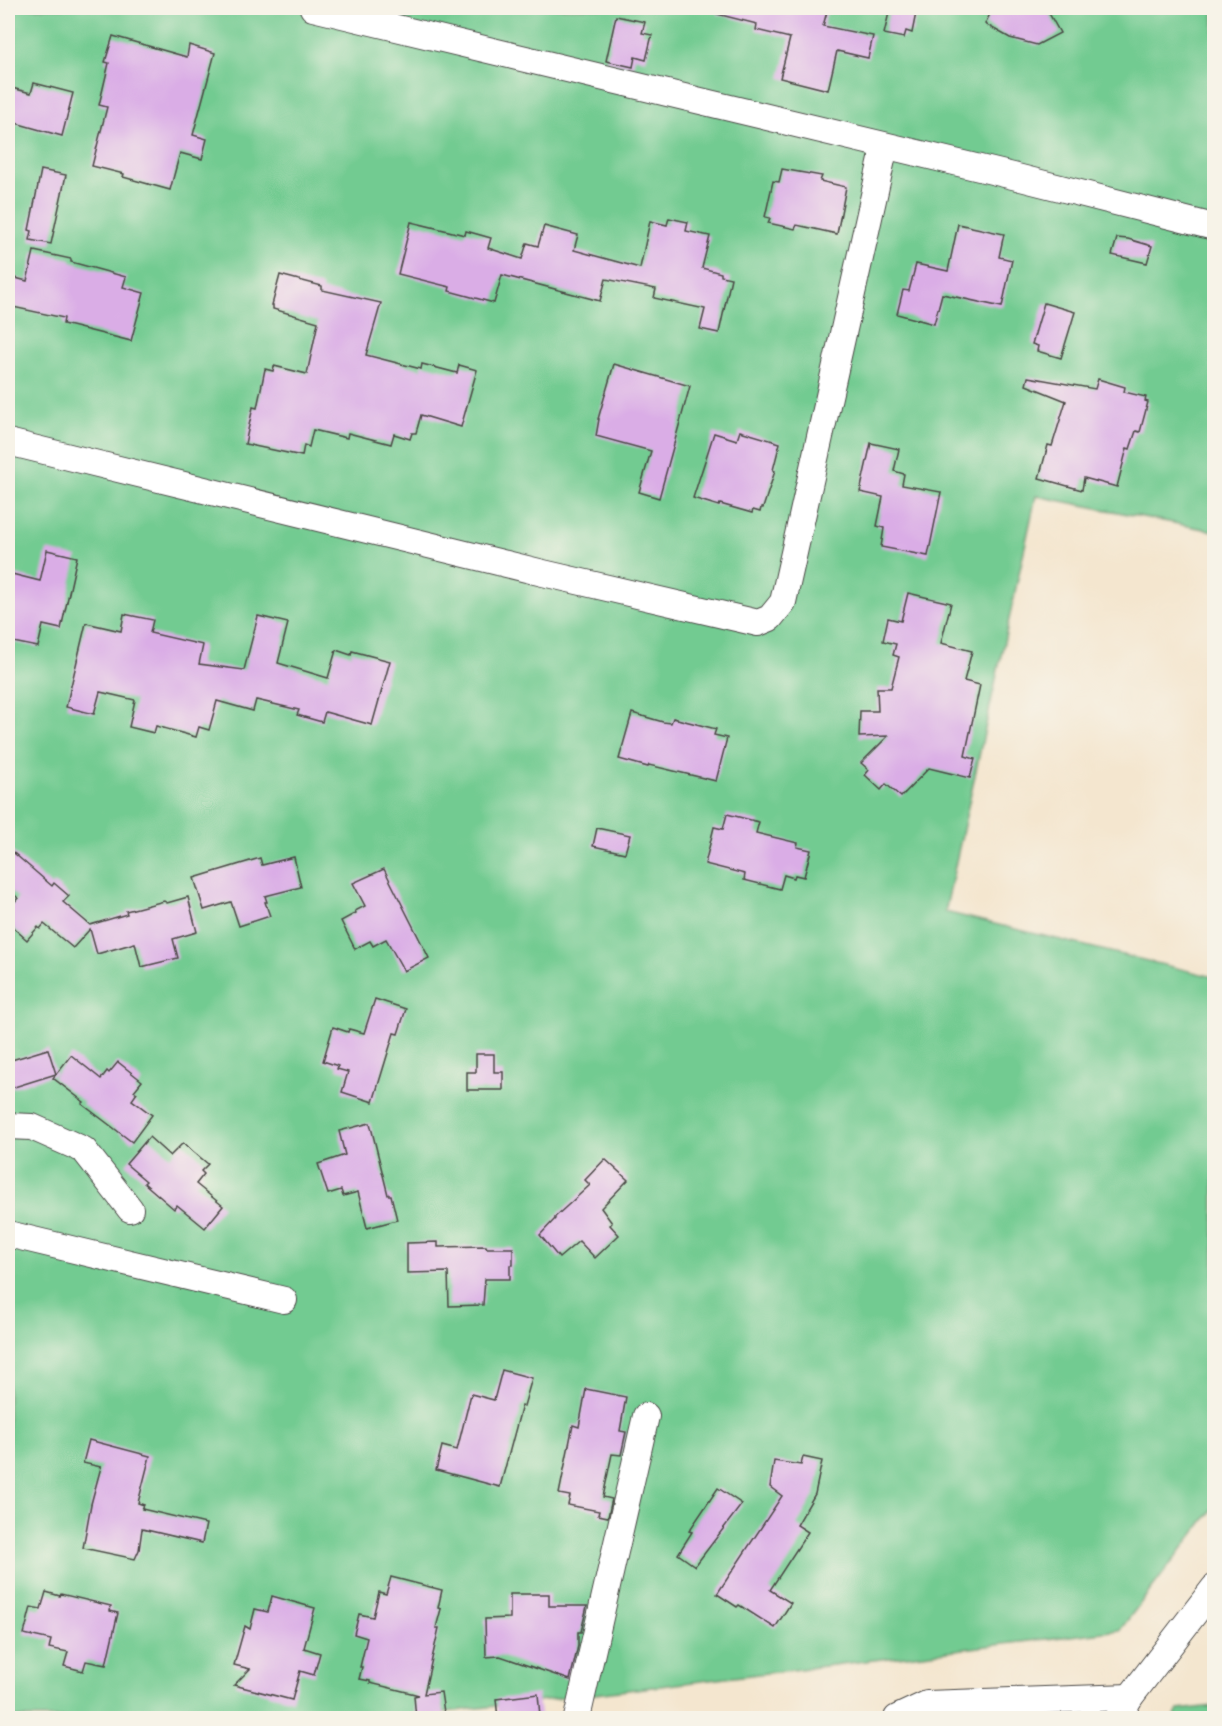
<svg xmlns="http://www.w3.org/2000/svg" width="1222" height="1726" font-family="Itim,sans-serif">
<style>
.green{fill:#72cb91;stroke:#4e7b5e;stroke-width:1.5}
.building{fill:#daade6}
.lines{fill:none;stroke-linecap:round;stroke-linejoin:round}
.minor-casing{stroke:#494744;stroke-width:28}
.minor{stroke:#fff;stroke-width:26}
</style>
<rect width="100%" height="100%" fill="#f7f3e8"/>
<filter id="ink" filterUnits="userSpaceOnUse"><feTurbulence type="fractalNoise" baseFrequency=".0167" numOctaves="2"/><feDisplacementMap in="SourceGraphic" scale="12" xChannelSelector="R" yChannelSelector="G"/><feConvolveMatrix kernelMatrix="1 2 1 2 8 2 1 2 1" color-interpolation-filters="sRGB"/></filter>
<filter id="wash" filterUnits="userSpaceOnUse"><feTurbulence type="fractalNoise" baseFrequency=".008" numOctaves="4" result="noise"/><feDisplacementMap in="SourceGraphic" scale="24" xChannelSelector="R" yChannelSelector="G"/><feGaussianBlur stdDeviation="1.35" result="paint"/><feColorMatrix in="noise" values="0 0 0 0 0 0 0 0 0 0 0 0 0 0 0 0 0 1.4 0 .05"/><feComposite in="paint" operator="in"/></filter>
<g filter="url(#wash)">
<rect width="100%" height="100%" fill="#f4e6cf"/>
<g class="green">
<path d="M 8,8 L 1214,8 L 1214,531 L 1036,496 L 945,912 L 1214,977 L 1214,1507 L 1120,1630 L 398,1718 L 8,1718 Z"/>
<path d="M 1214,1706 L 1214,1718 L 1174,1718 L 1178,1710 Z"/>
</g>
<g id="blocks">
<g class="building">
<path d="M 718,8 L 828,8 L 823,26 L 873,36 L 868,58 L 837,51 L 828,90 L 780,78 L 790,38 L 756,30 L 757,24 L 717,14 Z"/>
<path d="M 890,8 L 917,8 L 912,33 L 906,31 L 904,38 L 884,34 Z"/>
<path d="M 993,8 L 1046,8 L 1060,33 L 1037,45 L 1010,38 L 985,24 Z"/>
<path d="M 616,16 L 645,22 L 642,33 L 652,35 L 646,60 L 635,57 L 633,67 L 606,61 Z"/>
<path d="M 113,36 L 187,57 L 189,45 L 215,53 L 193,135 L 207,139 L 202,159 L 180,153 L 170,190 L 123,177 L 124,174 L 92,166 L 107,107 L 99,105 L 109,63 L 105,62 Z"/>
<path d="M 34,83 L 73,93 L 62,136 L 8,121 L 8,87 L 31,93 Z"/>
<path d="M 782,169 L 822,176 L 820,181 L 846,187 L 837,234 L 797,225 L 795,229 L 768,223 L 770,218 L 765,217 L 773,181 L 779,182 Z"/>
<path d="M 41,170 L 66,175 L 51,244 L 30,240 L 32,231 L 29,230 Z"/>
<path d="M 669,218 L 688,222 L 686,231 L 710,236 L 702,268 L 721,273 L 721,276 L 731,278 L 719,333 L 700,329 L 705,309 L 654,298 L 656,289 L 606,279 L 600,301 L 502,275 L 494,303 L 449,291 L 450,287 L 398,274 L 411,222 L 465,235 L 466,231 L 491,238 L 488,248 L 522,259 L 527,243 L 538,246 L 544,226 L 578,235 L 574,250 L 640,268 L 650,221 L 667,225 Z"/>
<path d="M 958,224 L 1004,234 L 999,257 L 1012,260 L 1002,307 L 942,294 L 934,324 L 897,314 L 903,290 L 909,291 L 916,264 L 948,271 Z"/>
<path d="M 1117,238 L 1128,239 L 1152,246 L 1147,263 L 1112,255 Z"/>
<path d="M 34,251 L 71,259 L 71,262 L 126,277 L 123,287 L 144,293 L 131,341 L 63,324 L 64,318 L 8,306 L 8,276 L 27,281 Z"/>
<path d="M 280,275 L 322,286 L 322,290 L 381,303 L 366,355 L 421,369 L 422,364 L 457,373 L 459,365 L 477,370 L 461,427 L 421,415 L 416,433 L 412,433 L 410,439 L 394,434 L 391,444 L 348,433 L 347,438 L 313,430 L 309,447 L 304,445 L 302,456 L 245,444 L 253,407 L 257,408 L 265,369 L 273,371 L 274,366 L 307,374 L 318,322 L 273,309 L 273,305 L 272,305 Z"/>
<path d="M 1044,303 L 1075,312 L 1061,358 L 1037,351 L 1038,346 L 1032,344 Z"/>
<path d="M 614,364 L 690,386 L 659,498 L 639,492 L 651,451 L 596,436 L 599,419 L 598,419 Z"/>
<path d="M 1028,377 L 1095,389 L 1098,379 L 1125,387 L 1124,392 L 1146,397 L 1145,401 L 1148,402 L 1140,432 L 1136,431 L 1130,449 L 1127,448 L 1117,487 L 1084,478 L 1082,490 L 1039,478 L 1048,445 L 1052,446 L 1066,401 L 1026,385 Z"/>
<path d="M 740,431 L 780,443 L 773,470 L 775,471 L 763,508 L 761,508 L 760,512 L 753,510 L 752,513 L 720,504 L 719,506 L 693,498 L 714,433 L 737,440 Z"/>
<path d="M 871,443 L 899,449 L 894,471 L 904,474 L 902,485 L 941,492 L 928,556 L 881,547 L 884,528 L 877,526 L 883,497 L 860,492 Z"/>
<path d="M 47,550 L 77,557 L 61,629 L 43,625 L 38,647 L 8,641 L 8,573 L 40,581 Z"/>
<path d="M 908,593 L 951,603 L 941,643 L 972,651 L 964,681 L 980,685 L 965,756 L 975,759 L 970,778 L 929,768 L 901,797 L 886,784 L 881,790 L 865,775 L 869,770 L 861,763 L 888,736 L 859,737 L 860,711 L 878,711 L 877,688 L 891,688 L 899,657 L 893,655 L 896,644 L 883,641 L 888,618 L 901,621 Z"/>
<path d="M 124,614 L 153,620 L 150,633 L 203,645 L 199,664 L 244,670 L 258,616 L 288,623 L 278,663 L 328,678 L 336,650 L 351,655 L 352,651 L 390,661 L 372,725 L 325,712 L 322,722 L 297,715 L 299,710 L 256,700 L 253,711 L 217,701 L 209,730 L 199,727 L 196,737 L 156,726 L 154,733 L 129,727 L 135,700 L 100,692 L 94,714 L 66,707 L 86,623 L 121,631 Z"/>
<path d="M 632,713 L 663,722 L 671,723 L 673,718 L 716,729 L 714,735 L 727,738 L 716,781 L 649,765 L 648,767 L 619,759 Z"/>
<path d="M 727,814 L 759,822 L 756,833 L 798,843 L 797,847 L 811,850 L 804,877 L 795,875 L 794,878 L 784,875 L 780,889 L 744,880 L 745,874 L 705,864 L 714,827 L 723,829 Z"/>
<path d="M 597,828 L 630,835 L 625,853 L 593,846 Z"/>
<path d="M 8,848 L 52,886 L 54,883 L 69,896 L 63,902 L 90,925 L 127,914 L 126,911 L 164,901 L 167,903 L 188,897 L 197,932 L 173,939 L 178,958 L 141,967 L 135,943 L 97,954 L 90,929 L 73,948 L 44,924 L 40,929 L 38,927 L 27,940 L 8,923 L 8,909 L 18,898 L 8,889 Z"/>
<path d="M 294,857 L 301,887 L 265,896 L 267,902 L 265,902 L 270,916 L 239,926 L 231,902 L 204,910 L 194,878 L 260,858 L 262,865 Z"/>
<path d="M 384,869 L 429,958 L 404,971 L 386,939 L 373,946 L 370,941 L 355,949 L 341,921 L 356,913 L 355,911 L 365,906 L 353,883 Z"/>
<path d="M 375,999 L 406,1009 L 398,1034 L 394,1033 L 373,1102 L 342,1092 L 348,1072 L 337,1069 L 338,1066 L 323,1061 L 333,1027 L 348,1032 L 349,1029 L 364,1033 Z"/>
<path d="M 48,1049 L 56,1074 L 8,1089 L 8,1061 Z"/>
<path d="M 476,1054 L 494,1054 L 494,1072 L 503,1072 L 503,1090 L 467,1090 L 467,1072 L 476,1072 Z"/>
<path d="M 71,1055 L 101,1079 L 107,1071 L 109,1073 L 118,1062 L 142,1081 L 134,1091 L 137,1093 L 132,1100 L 152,1115 L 132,1142 L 82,1104 L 84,1102 L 53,1078 Z"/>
<path d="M 370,1123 L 388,1195 L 391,1195 L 397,1220 L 367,1228 L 358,1192 L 343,1196 L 341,1190 L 328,1194 L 318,1164 L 345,1155 L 339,1131 Z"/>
<path d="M 149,1137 L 170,1156 L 183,1143 L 208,1164 L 201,1171 L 204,1174 L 196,1184 L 223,1206 L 205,1228 L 177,1205 L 174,1209 L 144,1183 L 146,1181 L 126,1164 Z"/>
<path d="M 605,1159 L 628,1180 L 601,1208 L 612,1223 L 610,1225 L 619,1235 L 595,1258 L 579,1241 L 559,1258 L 540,1235 L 555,1219 L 555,1217 L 590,1185 L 585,1180 Z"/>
<path d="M 438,1242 L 438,1247 L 486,1246 L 487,1248 L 513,1248 L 513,1265 L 510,1265 L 510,1279 L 485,1279 L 483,1305 L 449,1306 L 448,1272 L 407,1273 L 407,1243 Z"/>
<path d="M 502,1370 L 532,1378 L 524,1406 L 522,1405 L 500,1487 L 436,1470 L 442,1446 L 457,1450 L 471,1394 L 494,1400 Z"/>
<path d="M 586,1389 L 626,1397 L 620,1431 L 626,1432 L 621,1455 L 612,1454 L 603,1497 L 612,1499 L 608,1517 L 598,1515 L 599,1511 L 568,1505 L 570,1496 L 559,1494 L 573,1425 L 579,1427 Z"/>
<path d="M 89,1440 L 150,1456 L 138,1503 L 144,1505 L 142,1509 L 206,1524 L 202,1543 L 142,1529 L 139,1550 L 135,1559 L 83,1548 L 91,1504 L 101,1467 L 83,1463 Z"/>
<path d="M 803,1457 L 822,1461 L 815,1494 L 797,1525 L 808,1532 L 770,1590 L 791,1603 L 775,1628 L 739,1605 L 737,1607 L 717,1594 L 782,1496 L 770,1487 L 774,1461 L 801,1465 Z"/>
<path d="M 718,1488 L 742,1504 L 695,1566 L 678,1554 L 692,1532 L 689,1531 Z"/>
<path d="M 391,1577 L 442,1590 L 438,1608 L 441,1609 L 436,1628 L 439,1628 L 424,1694 L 441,1692 L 445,1719 L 416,1719 L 414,1696 L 419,1695 L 370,1683 L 370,1681 L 359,1679 L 362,1667 L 360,1667 L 367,1638 L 354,1634 L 359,1614 L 373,1617 L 379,1592 L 386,1594 Z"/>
<path d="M 46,1592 L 60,1596 L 61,1594 L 111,1606 L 110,1611 L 118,1613 L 106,1665 L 86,1661 L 83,1671 L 64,1666 L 68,1652 L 49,1648 L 51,1640 L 24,1634 L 31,1607 L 41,1609 Z"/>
<path d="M 510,1594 L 549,1594 L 549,1606 L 587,1606 L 581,1632 L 578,1632 L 578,1646 L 570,1680 L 500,1656 L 486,1657 L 485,1619 L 510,1618 Z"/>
<path d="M 272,1596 L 315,1608 L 304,1648 L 320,1653 L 314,1675 L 300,1671 L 292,1700 L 234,1685 L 250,1669 L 234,1665 L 245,1626 L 250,1629 L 255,1609 L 268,1612 Z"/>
<path d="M 538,1694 L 540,1716 L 518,1719 L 498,1719 L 496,1699 Z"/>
</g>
</g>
</g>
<g filter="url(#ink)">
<use href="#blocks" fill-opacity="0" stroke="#494744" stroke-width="1.5"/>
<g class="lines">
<defs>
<g id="minor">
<path d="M 313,8 L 1013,176 L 1214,227"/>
<path d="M 8,442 L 543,573 L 758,623 L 770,618 L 783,602 L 885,146"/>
<path d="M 8,1126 L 32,1127 L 84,1150 L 130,1209"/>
<path d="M 8,1234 L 284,1300"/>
<path d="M 577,1718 L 646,1416"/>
<path d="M 897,1718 L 927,1704 L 1130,1697"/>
<path d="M 1118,1718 L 1130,1697 L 1214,1588"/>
</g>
</defs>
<use href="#minor" class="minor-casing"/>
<use href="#minor" class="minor"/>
</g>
</g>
<rect width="1222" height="1726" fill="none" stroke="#f7f3e8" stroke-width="30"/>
</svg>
